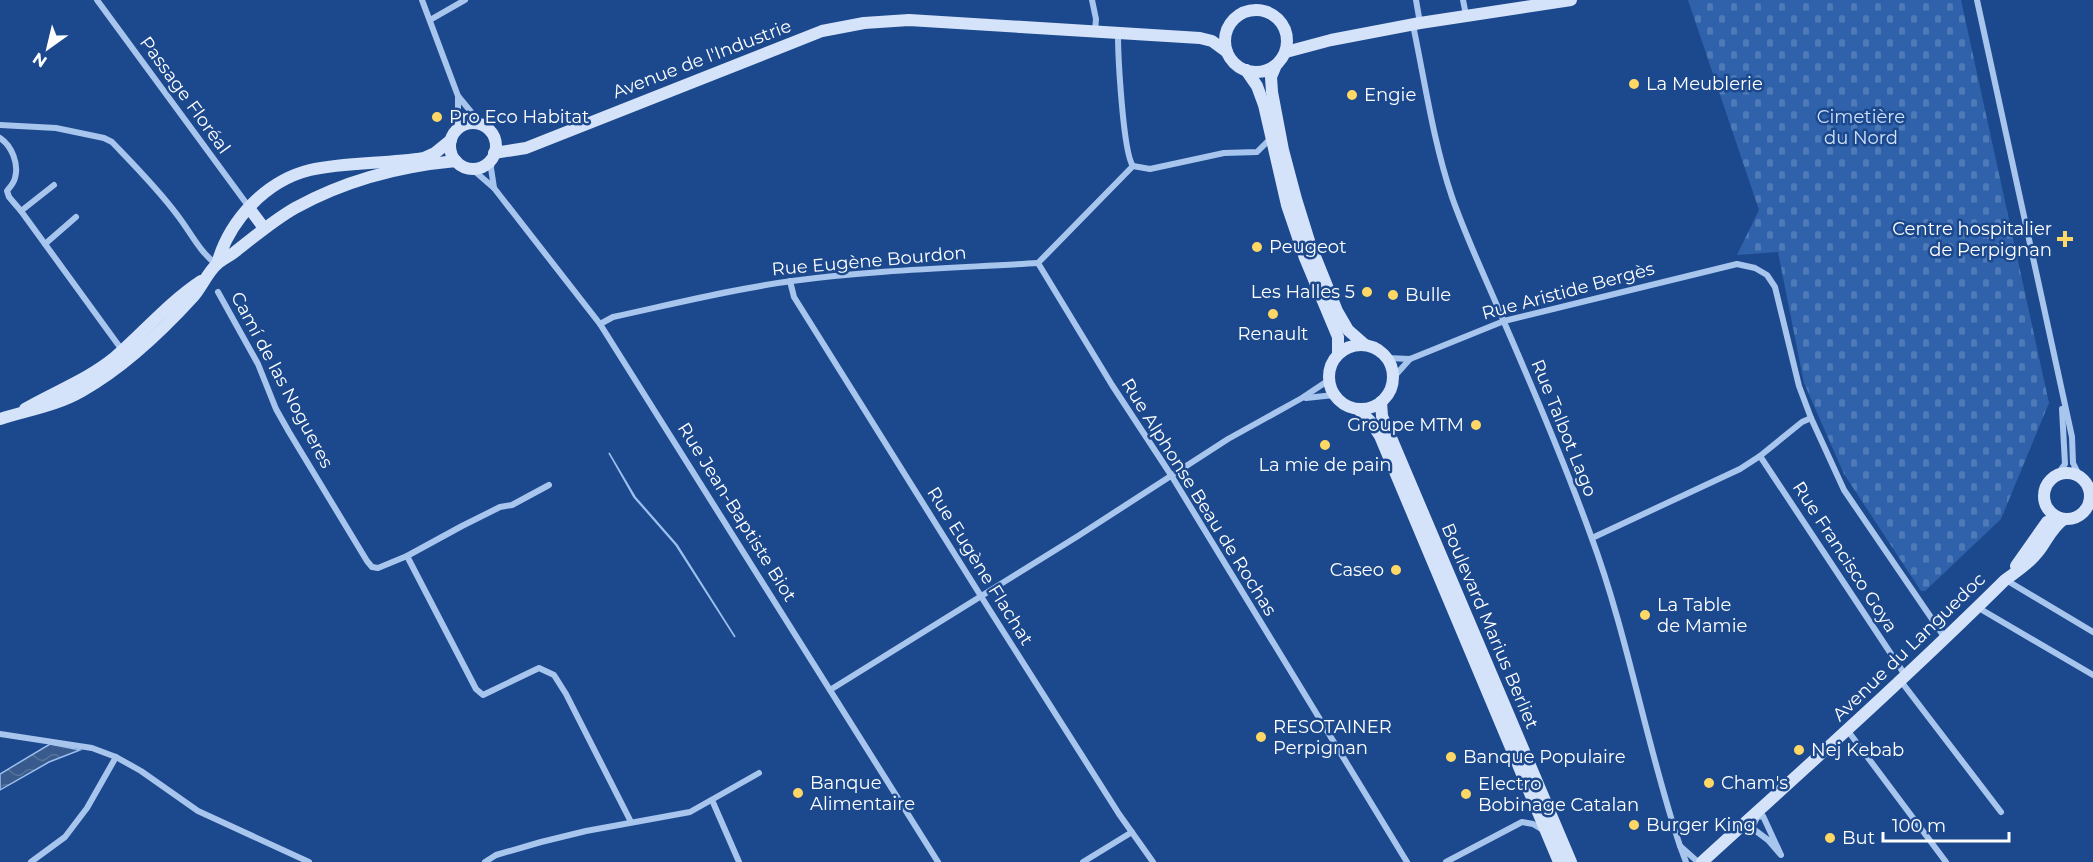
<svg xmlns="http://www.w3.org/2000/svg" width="2093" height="862" font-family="Montserrat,sans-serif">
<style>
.cemetery{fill:url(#cemetery-stones)}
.water{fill:url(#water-waves);stroke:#9bbfef;stroke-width:1.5}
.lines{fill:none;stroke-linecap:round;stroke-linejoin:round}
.street{stroke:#a8c5ed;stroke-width:6}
.secondary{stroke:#d5e3fa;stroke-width:12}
.poi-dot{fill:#fed765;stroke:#1c498d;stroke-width:2}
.labels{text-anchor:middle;stroke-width:5;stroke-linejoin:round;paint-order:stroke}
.street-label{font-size:18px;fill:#fff;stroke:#1c498d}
.poi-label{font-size:18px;fill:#fff;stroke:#1c498d;text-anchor:start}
.park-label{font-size:18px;fill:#cee0fa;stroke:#1c498d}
</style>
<defs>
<pattern id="cemetery-stones" width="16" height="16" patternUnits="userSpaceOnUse" patternTransform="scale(1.5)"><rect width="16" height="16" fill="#2f62ab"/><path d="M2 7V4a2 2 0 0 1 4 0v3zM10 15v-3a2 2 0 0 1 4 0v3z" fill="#4e7ab8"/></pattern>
<pattern id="water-waves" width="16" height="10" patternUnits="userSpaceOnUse" patternTransform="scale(1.5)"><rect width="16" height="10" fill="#395a8c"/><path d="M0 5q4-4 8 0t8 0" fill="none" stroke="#57739d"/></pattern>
</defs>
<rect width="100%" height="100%" fill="#1c498d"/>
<path class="cemetery" d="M 1688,0 L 1961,0 L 2049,403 L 2001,519 L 1925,591 L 1921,591 L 1844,474 L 1804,383 L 1778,252 L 1737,255 L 1759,210 Z"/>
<g class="water">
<path d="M 609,453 L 635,497 L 677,545 L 735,637 L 676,545 L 634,497 Z"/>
<path d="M 50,744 L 80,750 L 49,762 L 0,790 L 0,774 Z"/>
</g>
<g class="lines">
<g class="street">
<path d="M 97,0 L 249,207"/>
<path d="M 422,0 L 458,96"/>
<path d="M 1092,0 L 1096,19 L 1095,32"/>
<path d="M 1416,0 L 1420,23"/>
<path d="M 1463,0 L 1466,15"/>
<path d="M 1977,0 L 2072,437 L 2073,463 L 2080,477"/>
<path d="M 430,20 L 465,0"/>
<path d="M 1413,25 C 1425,82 1433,141 1452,197 C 1467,240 1487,281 1504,322 C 1535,393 1565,464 1591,536 C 1628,636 1646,744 1680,846"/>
<path d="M 1118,34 C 1118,55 1123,153 1133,166 L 1150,169 L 1224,153 L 1257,152 L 1270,139"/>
<path d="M 0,125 L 56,128 L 104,138 L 112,142 C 135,166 159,190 178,216 C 191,233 199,251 216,264"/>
<path d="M 458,128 L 458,96 L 481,124"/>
<path d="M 0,138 C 12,146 19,164 15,178 C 14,183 10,187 7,191 L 9,197 L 21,211 L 122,350"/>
<path d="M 1133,166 L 1038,263 L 1112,385 L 1171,475 L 1407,862"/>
<path d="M 471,168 L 494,188 L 491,168 L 492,158"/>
<path d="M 494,188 L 600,324 L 938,862"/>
<path d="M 21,211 L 54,185"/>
<path d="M 45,244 L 76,217"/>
<path d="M 790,281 L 794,297 L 989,609 L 1119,814 L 1153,862"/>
<path d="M 218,292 L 258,364 L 276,409 L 289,432 L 367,561 L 372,567 L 378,568 L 407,556 L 476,689 L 483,695 L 539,668 L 554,675 L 566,694 L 631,822"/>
<path d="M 600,324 L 613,317 C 673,304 732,289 792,281 C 874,270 956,268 1038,263"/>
<path d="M 1387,358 L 1410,359 L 1504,321 L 1737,264 L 1755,268 L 1767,275 L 1775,287 L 1799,386 L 1811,418 L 1844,490 L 1945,638"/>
<path d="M 1393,378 L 1410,359"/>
<path d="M 1306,398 L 1334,395"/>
<path d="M 1760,456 L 1905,675"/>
<path d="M 2058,474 L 2065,464 L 2062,409"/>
<path d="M 1592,538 L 1740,469 L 1760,456 L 1802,422 L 1811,418"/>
<path d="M 407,556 L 462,526 L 500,507 L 512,505 L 549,485"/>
<path d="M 2006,580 L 2093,632"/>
<path d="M 1977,607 L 2093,675"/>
<path d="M 1900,680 L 2001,812"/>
<path d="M 830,690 L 1078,536 L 1228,439 L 1302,398 L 1329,380"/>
<path d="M 1848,731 L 1946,862"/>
<path d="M 0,734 L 92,748 L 116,757 L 141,771 L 198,811 L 309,862"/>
<path d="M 712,800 L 739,862"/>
<path d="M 1763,816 L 1781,855 L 1768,840 L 1752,828 L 1757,817 Z"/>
<path d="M 31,862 L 65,837 L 87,808 L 116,757"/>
<path d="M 485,862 L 496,855 L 541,842 L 586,831 L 690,812 L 759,773"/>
<path d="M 1083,862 L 1132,832"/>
<path d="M 1446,862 L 1522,822 L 1533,824 L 1543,830"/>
<path d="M 1686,862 L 1680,846 L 1698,862"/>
</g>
<g class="secondary">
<circle cx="1256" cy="41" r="31"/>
<path d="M 1286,52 L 1331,40 L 1420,23 L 1571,0"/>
<path d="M 1276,65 L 1271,77 L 1272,92 L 1283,150 L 1296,199 L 1310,244 L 1337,311 L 1348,330 L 1365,345"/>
<path d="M 1246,70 L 1257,86 L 1264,105 L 1287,205 L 1305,258 L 1338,337 L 1338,354"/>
<circle cx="473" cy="146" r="23"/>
<path d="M 494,153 L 526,148 L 822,31 L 864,23 L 909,20 L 1200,38 L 1212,41 L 1227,52"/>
<path d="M 249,208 L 264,228"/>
<path d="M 217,264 C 229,221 265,181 310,170 C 346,162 386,164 424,158 L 435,153 L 451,140"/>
<circle cx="1361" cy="377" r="32"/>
<path d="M 1381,402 L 1382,416 L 1386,426 L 1571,862"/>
<path d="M 25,409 C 54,392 87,380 114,358 C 143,333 169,302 201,281"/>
<path d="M 1358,409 L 1370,421 L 1380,436 L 1559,862"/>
<path d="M 0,419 C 28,410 56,406 82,391 C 123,368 161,332 193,297 C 202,287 207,273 217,264 C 223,259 230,256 236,251 C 255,236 274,220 295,208 C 344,181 401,166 456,161"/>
<circle cx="2067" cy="496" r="23"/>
<path d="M 2016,566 L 2047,522"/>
<path d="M 1702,862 C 1804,769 1907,677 2005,580 C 2017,571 2029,564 2038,552 C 2047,541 2051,528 2064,519"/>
</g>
</g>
<g class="poi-dot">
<circle cx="1634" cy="84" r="6"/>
<circle cx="1352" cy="95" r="6"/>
<circle cx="437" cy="117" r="6"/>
<path d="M2062 230h6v6h6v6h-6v6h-6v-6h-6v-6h6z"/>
<circle cx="1257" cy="247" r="6"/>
<circle cx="1367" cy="292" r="6"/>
<circle cx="1393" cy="295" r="6"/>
<circle cx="1273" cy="314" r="6"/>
<circle cx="1476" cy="425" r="6"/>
<circle cx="1325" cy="445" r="6"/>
<circle cx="1396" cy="570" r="6"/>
<circle cx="1645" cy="615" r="6"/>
<circle cx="1261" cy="737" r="6"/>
<circle cx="1799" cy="750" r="6"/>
<circle cx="1451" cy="757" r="6"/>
<circle cx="1709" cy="783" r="6"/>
<circle cx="798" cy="793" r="6"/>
<circle cx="1466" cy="794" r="6"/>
<circle cx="1634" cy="825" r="6"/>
<circle cx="1830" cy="838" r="6"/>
</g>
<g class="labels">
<g class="street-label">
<text transform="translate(702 59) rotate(-21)" y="6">Avenue de l'Industrie</text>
<text transform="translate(185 95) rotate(54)" y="6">Passage Floréal</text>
<text transform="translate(869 261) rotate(-5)" y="6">Rue Eugène Bourdon</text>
<text transform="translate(1568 291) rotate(-15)" y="6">Rue Aristide Bergès</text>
<text transform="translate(282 380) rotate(62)" y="6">Camí de las Nogueres</text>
<text transform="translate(1564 428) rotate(68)" y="6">Rue Talbot Lago</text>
<text transform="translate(1199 497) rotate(58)" y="6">Rue Alphonse Beau de Rochas</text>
<text transform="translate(737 512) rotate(58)" y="6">Rue Jean-Baptiste Biot</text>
<text transform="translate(1845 557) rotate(57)" y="6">Rue Francisco Goya</text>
<text transform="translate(980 566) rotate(58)" y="6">Rue Eugène Flachat</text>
<text transform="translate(1490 626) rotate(67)" y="6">Boulevard Marius Berliet</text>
<text transform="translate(1909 647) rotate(-44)" y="6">Avenue du Languedoc</text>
</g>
<g class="poi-label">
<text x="1646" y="90">La Meublerie</text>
<text x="1364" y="101">Engie</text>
<text x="449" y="123">Pro Eco Habitat</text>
<text x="2052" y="235" text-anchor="end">Centre hospitalier<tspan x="2052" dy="21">de Perpignan</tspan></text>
<text x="1269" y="253">Peugeot</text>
<text x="1355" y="298" text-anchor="end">Les Halles 5</text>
<text x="1405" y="301">Bulle</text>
<text x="1273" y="340" text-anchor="middle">Renault</text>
<text x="1464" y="431" text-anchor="end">Groupe MTM</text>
<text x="1325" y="471" text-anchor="middle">La mie de pain</text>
<text x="1384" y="576" text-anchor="end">Caseo</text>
<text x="1657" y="611">La Table<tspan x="1657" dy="21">de Mamie</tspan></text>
<text x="1273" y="733">RESOTAINER<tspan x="1273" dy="21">Perpignan</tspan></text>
<text x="1811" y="756">Nej Kebab</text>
<text x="1463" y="763">Banque Populaire</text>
<text x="810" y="789">Banque<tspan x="810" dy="21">Alimentaire</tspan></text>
<text x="1721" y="789">Cham's</text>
<text x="1478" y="790">Electro<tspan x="1478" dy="21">Bobinage Catalan</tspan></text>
<text x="1646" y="831">Burger King</text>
<text x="1842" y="844">But</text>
</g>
<g class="park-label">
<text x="1861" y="123">Cimetière<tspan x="1861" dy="21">du Nord</tspan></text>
</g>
</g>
<g transform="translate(48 48) rotate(214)" stroke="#1c498d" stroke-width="4.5" paint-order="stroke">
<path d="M0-4.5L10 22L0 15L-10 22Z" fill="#ffffff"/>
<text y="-9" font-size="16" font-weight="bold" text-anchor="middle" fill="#ffffff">N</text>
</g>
<path d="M1883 832v9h126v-9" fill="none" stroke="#ffffff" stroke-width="3"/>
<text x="1892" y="832" font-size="18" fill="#ffffff" stroke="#1c498d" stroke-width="4.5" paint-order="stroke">100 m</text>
</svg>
